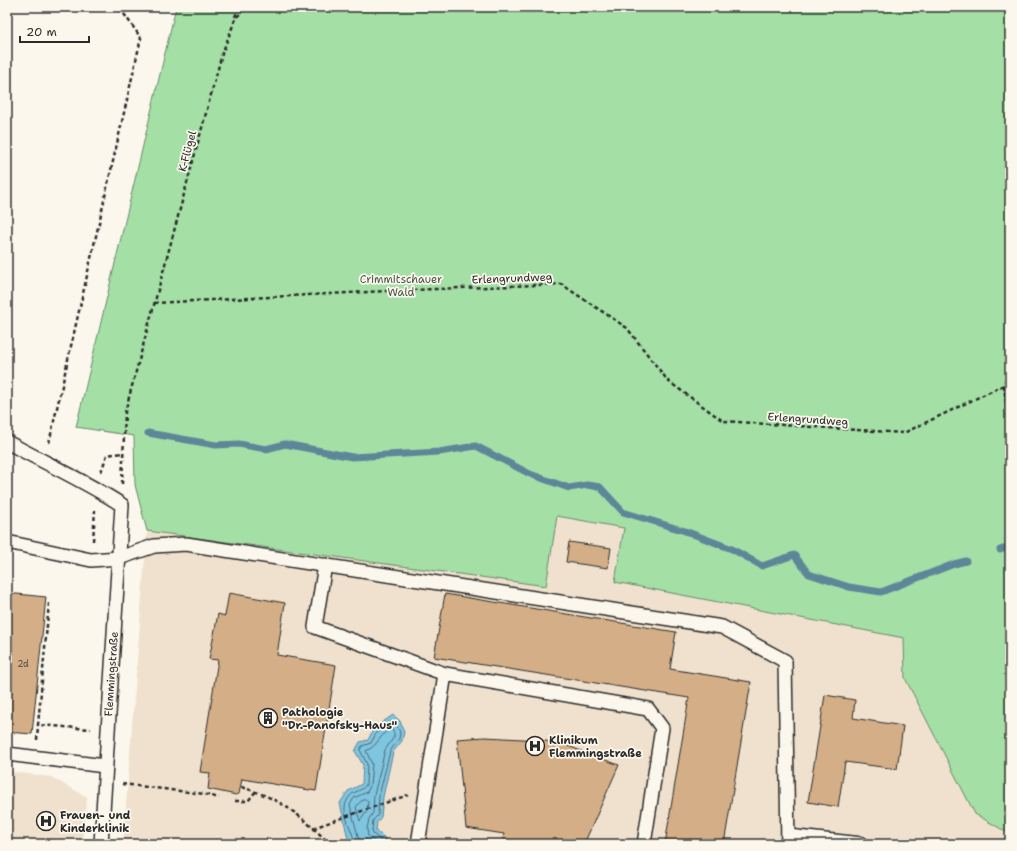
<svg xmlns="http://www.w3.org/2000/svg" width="1017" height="851" font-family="'Shantell Sans',sans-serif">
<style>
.built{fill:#efe1cd}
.green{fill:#a4e0a6;stroke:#688668}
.water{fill:#7fc5e0;stroke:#5d8798}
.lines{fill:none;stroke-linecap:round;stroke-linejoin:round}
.shore{stroke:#4d6973;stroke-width:1}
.stream{stroke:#5d8798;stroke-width:7}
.building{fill:#d4ae86;stroke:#2b2b2b}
.service-casing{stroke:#2b2b2b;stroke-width:16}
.path{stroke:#2b2b2b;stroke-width:2.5;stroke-dasharray:4 3;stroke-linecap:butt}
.service{stroke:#fbf7ec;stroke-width:13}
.labels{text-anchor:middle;stroke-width:3.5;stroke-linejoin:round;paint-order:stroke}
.number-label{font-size:9px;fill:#554c42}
.street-label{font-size:11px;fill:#2b2b2b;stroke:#fbf7ec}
.park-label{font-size:11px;fill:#49584a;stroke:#fbf7ec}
.poi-label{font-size:11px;font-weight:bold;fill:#2b2b2b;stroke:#fbf7ec;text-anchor:start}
</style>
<rect width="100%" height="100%" fill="#fbf7ec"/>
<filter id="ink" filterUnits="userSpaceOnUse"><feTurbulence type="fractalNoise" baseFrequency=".025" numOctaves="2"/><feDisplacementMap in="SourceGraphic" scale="8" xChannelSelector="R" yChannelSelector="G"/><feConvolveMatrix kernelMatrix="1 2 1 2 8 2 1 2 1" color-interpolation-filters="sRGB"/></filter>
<g filter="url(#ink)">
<g class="built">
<path d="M 557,516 L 624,528 L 615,582 L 904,638 L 905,678 L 975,813 L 1010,834 L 1010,844 L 123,844 L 147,531 L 546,586 Z"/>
<path d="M 7,771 L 51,777 L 87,797 L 82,844 L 7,844 Z"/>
</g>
<path class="green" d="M 176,7 L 1010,7 L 1010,834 L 975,814 L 905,678 L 904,638 L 615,582 L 624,528 L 557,516 L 546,586 L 147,531 L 135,485 L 134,436 L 76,427 Z"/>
<path class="water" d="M 393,715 L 400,721 L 404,732 L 402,741 L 393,752 L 383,797 L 381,817 L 377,822 L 376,831 L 385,838 L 386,844 L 352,844 L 348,839 L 340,803 L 348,791 L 362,784 L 363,765 L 355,751 L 360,742 L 368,740 L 374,728 Z"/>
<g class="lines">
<g class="shore">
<path d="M 365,799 L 368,801 L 367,811 L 360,821 L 356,807 L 359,803 Z"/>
<path d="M 355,844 C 353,828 337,811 350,796 C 354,791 362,791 366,785 L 367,764 L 360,750 L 362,746 L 371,743 L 378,730 L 392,721 L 396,724 L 400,732 L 399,739 L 390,751 L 379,796 L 378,815 L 373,820 L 372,830 L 373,834 L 381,840 L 382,844"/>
<path d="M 360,844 L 350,805 L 354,798 L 367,792 L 370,786 L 372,764 L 366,751 C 378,746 380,734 391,728 L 394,733 L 394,737 L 385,750 L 374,795 L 373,813 L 369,819 L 367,829 L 368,836 L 377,844"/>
</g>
<g class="stream">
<path d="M 148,433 L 216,445 L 239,444 L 266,449 L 285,444 L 352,457 L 439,452 L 476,446 L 530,474 L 569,488 L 587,485 L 600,487 L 623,512 L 685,531 L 732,549 L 762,566 L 794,555 L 809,574 L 849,587 L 881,592 L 954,564 L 966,561"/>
<path d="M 1000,550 L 1006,548"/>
</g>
</g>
<g class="building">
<path d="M 569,542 L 611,548 L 608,568 L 566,562 Z"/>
<path d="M 7,593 L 46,597 L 32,734 L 7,732 Z"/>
<path d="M 229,593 L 285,603 L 277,655 L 336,665 L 316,791 L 242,779 L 239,794 L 236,795 L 208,789 L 210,773 L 200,772 L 218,660 L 209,659 L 218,614 L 225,616 Z"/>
<path d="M 445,594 L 676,632 L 670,669 L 751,682 L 724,844 L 665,844 L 689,698 L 434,657 Z"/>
<path d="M 825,695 L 855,700 L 853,718 L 903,726 L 897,769 L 845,762 L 838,807 L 808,802 Z"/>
<path d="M 485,737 L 541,740 L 568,746 L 619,765 L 584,844 L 513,844 L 502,842 L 504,834 L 466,828 L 457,739 Z"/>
</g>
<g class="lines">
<defs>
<g id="service">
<path d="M 7,442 C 45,463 85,481 122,505 L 101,844"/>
<path d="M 7,542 L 91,560 L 119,558 L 154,546 L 186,544 L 722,627 L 785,661 L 788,844"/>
<path d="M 325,565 L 315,627 L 445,674 L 418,844"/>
<path d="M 445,674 L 648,709 L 662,728 L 644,844"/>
<path d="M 7,754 L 105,766"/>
<path d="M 788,836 L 862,844"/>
</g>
</defs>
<use href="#service" class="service-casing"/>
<g class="path">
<path d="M 235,17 L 239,7"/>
<path d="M 154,303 L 386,291 L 561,284 L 627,328 L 668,381 L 723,421 L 904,433 L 1004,385 L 1010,367"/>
<path d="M 1004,385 L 1010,436"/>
<path d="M 49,443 L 141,38 L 122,11 L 106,7"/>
<path d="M 101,472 L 107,455 L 122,453"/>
<path d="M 122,484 L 125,412 L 222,54 L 235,20 L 245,7"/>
<path d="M 93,541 L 95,510"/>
<path d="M 49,603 L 38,725 L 91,729"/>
<path d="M 37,740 L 38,725"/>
<path d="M 122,784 L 204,794 L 219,798"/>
<path d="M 241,787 C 282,799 300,815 330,844"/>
<path d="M 235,801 L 248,801 L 256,791"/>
<path d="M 313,828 L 408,795"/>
<path d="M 119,842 L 132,844"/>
</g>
<use href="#service" class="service"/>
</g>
</g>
<defs>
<symbol id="building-ring" viewBox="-11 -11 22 22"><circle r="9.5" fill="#fbf7ec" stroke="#2b2b2b" stroke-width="1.5"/><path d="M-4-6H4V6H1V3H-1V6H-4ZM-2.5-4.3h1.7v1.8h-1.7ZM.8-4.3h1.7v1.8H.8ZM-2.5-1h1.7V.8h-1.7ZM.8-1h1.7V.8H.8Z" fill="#2b2b2b"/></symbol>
<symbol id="hospital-ring" viewBox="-11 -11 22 22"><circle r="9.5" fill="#fbf7ec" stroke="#2b2b2b" stroke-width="1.5"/><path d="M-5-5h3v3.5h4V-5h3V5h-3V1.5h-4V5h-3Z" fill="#2b2b2b"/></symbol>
</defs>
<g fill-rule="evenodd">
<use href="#building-ring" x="257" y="707" width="22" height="22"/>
<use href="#hospital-ring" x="524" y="735" width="22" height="22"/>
<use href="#hospital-ring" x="35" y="810" width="22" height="22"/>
</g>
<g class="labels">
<g class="number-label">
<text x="23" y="667">2d</text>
</g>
<g class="street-label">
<text transform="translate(187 151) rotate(-75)" y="4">K-Flügel</text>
<text transform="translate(512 278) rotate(-2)" y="4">Erlengrundweg</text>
<text transform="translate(808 419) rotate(4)" y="4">Erlengrundweg</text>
<text transform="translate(111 674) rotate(-86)" y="4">Flemmingstraße</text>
</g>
<g class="park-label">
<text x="401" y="283">Crimmitschauer<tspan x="401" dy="13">Wald</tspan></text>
</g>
<g class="poi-label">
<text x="282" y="716">Pathologie<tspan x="282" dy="13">"Dr.-Panofsky-Haus"</tspan></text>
<text x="549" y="744">Klinikum<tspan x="549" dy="13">Flemmingstraße</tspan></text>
<text x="60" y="819">Frauen- und<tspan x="60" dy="13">Kinderklinik</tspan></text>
</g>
</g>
<rect width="1017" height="851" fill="none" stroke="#fbf7ec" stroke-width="24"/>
<rect x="12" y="12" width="993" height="827" fill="none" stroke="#2b2b2b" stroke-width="1.5" filter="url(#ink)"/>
<path d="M20 36v6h69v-6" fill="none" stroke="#2b2b2b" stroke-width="2"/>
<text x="26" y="36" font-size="12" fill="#2b2b2b" stroke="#fbf7ec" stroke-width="3" paint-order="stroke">20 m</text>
</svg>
